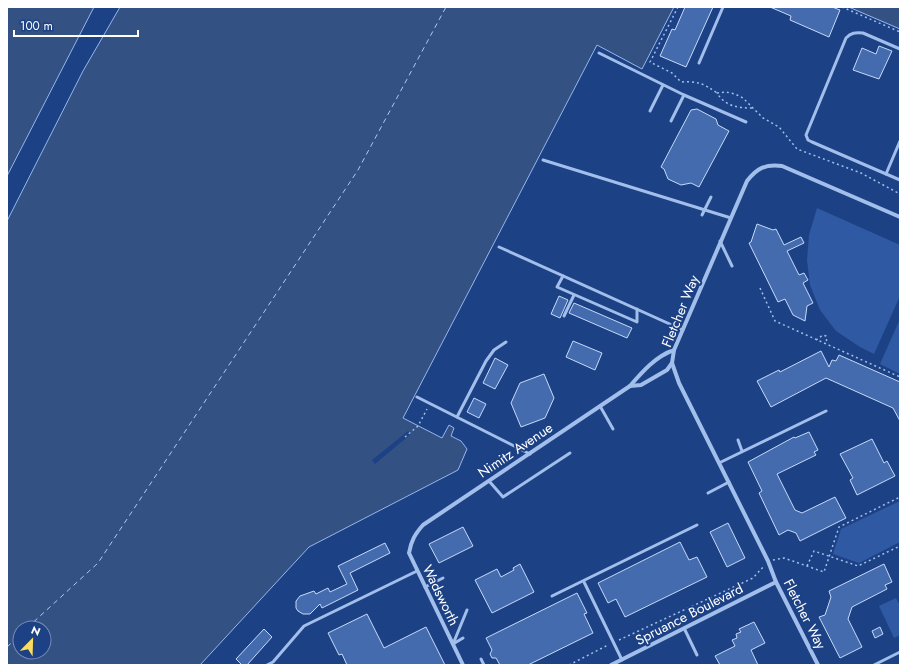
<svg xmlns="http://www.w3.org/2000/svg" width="907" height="672" font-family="Jost,sans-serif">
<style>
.green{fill:#2f5aa3}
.water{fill:#345183;stroke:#95b7ed;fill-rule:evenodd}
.pier{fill:#1c4185}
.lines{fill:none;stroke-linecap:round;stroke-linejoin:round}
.ferry{stroke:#aec8f3;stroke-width:1;stroke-dasharray:5 4;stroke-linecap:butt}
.building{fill:#446bae;stroke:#c7daf8}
.path{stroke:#a2beeb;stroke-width:1.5;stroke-dasharray:2 3;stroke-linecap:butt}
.lane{stroke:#a2beeb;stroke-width:3}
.street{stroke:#a2beeb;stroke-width:4}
.labels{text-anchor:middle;stroke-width:4;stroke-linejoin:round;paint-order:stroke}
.street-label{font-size:14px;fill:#fff;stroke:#1c4185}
</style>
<rect width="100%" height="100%" fill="#1c4185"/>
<g class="green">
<path d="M 817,208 L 900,245 L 900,296 L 874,354 L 860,347 L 836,331 L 820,310 L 810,285 L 807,260 L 809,235 Z"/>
<path d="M 900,319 L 900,374 L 880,364 Z"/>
<path d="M 900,501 L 900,542 L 859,563 L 833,554 L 841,529 Z"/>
<path d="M 896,598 L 900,606 L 900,635 L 894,638 L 879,606 Z"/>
</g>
<g class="water">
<path d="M 7,7 L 94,7 L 7,176 Z"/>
<path d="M 120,7 L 674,7 L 642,69 L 597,45 L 403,418 L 442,438 L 449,425 L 454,428 L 451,436 L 461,441 L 467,449 L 458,470 L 309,547 L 200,665 L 7,665 L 7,221 L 83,71 ZM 20,628 L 44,628 L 44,652 L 20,652 Z"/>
<path d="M 848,7 L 900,7 L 900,29 L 851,8 Z"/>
</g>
<path class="pier" d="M 408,431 L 411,434 L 375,464 L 372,460 Z"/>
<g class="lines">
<g class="ferry">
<path d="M 27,628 L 98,563 L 358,170 L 446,7"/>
<path d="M 7,647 L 20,635"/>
</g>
</g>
<g class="building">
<path d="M 685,7 L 713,7 L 686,67 L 660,56 L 672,29 L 675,30 Z"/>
<path d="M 770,7 L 832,7 L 840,10 L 829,37 L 790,20 L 791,16 Z"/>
<path d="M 879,46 L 892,51 L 879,79 L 853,70 L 862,48 L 876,54 Z"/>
<path d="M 697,109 L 716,119 L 718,125 L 729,131 L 699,187 L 691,183 L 681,185 L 668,179 L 664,169 L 661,167 L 691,110 Z"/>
<path d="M 757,224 L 773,230 L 776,229 L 784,245 L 801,237 L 804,243 L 787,251 L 799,275 L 804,273 L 808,280 L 803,283 L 813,303 L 807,306 L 805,321 L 793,315 L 785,299 L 778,302 L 749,243 L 751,242 Z"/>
<path d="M 559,296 L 568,300 L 560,318 L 551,314 Z"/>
<path d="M 574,303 L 632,328 L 627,338 L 569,313 Z"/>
<path d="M 573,341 L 602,353 L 595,370 L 566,357 Z"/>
<path d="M 821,351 L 829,367 L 832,360 L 836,361 L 839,355 L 900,382 L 900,421 L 893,408 L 826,378 L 771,407 L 757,381 L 779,370 L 780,372 Z"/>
<path d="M 495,358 L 508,365 L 495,389 L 483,383 Z"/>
<path d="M 544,374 L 554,398 L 545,418 L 521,427 L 511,403 L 520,383 Z"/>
<path d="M 474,398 L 486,404 L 479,418 L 467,412 Z"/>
<path d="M 809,432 L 818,450 L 814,452 L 816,455 L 777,474 L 795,510 L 802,513 L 835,497 L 846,518 L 800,541 L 796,533 L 788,530 L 779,535 L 759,493 L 762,491 L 748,462 L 794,437 L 795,438 Z"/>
<path d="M 872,439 L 884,463 L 887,461 L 895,476 L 857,495 L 850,480 L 853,478 L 840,454 Z"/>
<path d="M 728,523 L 745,558 L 727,567 L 710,532 Z"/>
<path d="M 463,527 L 473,546 L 439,563 L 429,544 Z"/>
<path d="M 680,542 L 689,560 L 697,557 L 707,577 L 625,617 L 616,599 L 608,603 L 598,583 Z"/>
<path d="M 385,543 L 390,553 L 350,573 L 358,590 L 322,608 L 320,604 L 310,614 L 303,614 L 298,611 L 296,608 L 296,601 L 300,596 L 314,591 L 316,594 L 328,588 L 330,592 L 347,584 L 338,566 Z"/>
<path d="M 520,564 L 534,592 L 492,613 L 475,580 L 497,569 L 501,577 L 514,570 L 513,568 Z"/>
<path d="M 884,564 L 892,582 L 885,585 L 887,589 L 852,607 L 848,619 L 862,647 L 840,658 L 819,617 L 825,615 L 831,597 L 829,591 Z"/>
<path d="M 577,593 L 587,613 L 584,614 L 593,633 L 528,665 L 500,665 L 496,658 L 492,658 L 490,654 L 492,650 L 486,638 Z"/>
<path d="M 367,614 L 384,648 L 426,627 L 445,665 L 347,665 L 342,654 L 339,655 L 328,633 Z"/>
<path d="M 754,622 L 765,643 L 751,650 L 758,665 L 720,665 L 715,656 L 735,646 L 732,640 L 737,638 L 736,634 L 741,632 L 739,629 Z"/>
<path d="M 880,627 L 883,634 L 875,638 L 872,631 Z"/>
<path d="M 264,629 L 272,637 L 247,665 L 242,665 L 236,659 Z"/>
</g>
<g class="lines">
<g class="path">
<path d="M 678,7 L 650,62 L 672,73 L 681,82 C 697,81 703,83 717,93"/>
<path d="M 842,7 L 900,32"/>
<path d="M 621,8 L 621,7"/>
<path d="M 851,8 L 851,7"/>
<path d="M 752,108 C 737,108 725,106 717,93 L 726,92 L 735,94 L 743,98 L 763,118 L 779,127 L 797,149 L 861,173 L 900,194"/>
<path d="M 760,288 L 775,321 L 900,377"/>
<path d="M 816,340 L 823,335 L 826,336 L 827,344"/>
<path d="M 405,437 L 418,426 L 427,409"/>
<path d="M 773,560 L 784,558 L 824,572 L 839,527 L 900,497"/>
<path d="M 807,566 L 814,551 L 858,566 L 900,546"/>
<path d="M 619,640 L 753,578 L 764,566"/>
<path d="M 569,665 L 608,645"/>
</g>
<g class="lane">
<path d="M 900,49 L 863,33 C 855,32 851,33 846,38 L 806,135 L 808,140 L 812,142 L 900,180"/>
<path d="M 599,53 L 684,95 L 746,122"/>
<path d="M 699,63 L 723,7"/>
<path d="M 650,111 L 663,85"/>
<path d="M 671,121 L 684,95"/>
<path d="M 543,160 L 731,218"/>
<path d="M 886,174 L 900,141"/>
<path d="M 702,215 L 711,197"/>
<path d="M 720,241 L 732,266"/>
<path d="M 499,247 L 683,330"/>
<path d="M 563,276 L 557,287 L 637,322 L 637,309"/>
<path d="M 564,316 L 574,295"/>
<path d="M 417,397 L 530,454"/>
<path d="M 600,406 L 613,429"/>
<path d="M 457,417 L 486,361 L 494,350 L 506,342"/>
<path d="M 738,440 L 742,451"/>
<path d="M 719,463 L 826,411"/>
<path d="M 489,481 L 503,497 L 570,453"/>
<path d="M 708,493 L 729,482"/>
<path d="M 584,582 L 622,660"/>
<path d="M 425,587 L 443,578"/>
<path d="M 552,596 L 697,525"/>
<path d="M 684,628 L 697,655"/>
<path d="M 453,644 L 467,610"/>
<path d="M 453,644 L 463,638"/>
<path d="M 481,659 L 484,665"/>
<path d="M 267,665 L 273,662 L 304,626 L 417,571"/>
<path d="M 874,665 L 900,652"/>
</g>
<g class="street">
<path d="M 630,386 L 641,385 L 667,370 L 672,363"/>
<path d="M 463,665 L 409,553 C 411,541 415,534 423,525 L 630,386 C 642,372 656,356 674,350"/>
<path d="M 611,665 L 776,582"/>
<path d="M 818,665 L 776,582 L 768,561 L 679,383 L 672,363 L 674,350 L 747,181 C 757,168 765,164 782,166 L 900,217"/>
</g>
</g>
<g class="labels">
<g class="street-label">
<text transform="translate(680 311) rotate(-68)" y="5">Fletcher Way</text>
<text transform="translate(515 450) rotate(-34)" y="5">Nimitz Avenue</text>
<text transform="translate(441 595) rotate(64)" y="5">Wadsworth</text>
<text transform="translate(689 614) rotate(-27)" y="5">Spruance Boulevard</text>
<text transform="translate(805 614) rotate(63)" y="5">Fletcher Way</text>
</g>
</g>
<rect width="907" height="672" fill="none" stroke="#ffffff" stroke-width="16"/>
<g transform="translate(32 640) rotate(23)"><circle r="19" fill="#1c4185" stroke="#778db6"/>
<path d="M0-3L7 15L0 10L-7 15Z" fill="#fcdb5f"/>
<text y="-6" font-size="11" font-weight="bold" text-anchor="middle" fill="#ffffff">N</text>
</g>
<path d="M14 30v6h124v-6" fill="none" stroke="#ffffff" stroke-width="2"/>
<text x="20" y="30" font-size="12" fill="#ffffff" stroke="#1c4185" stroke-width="3" paint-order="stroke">100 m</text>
</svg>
